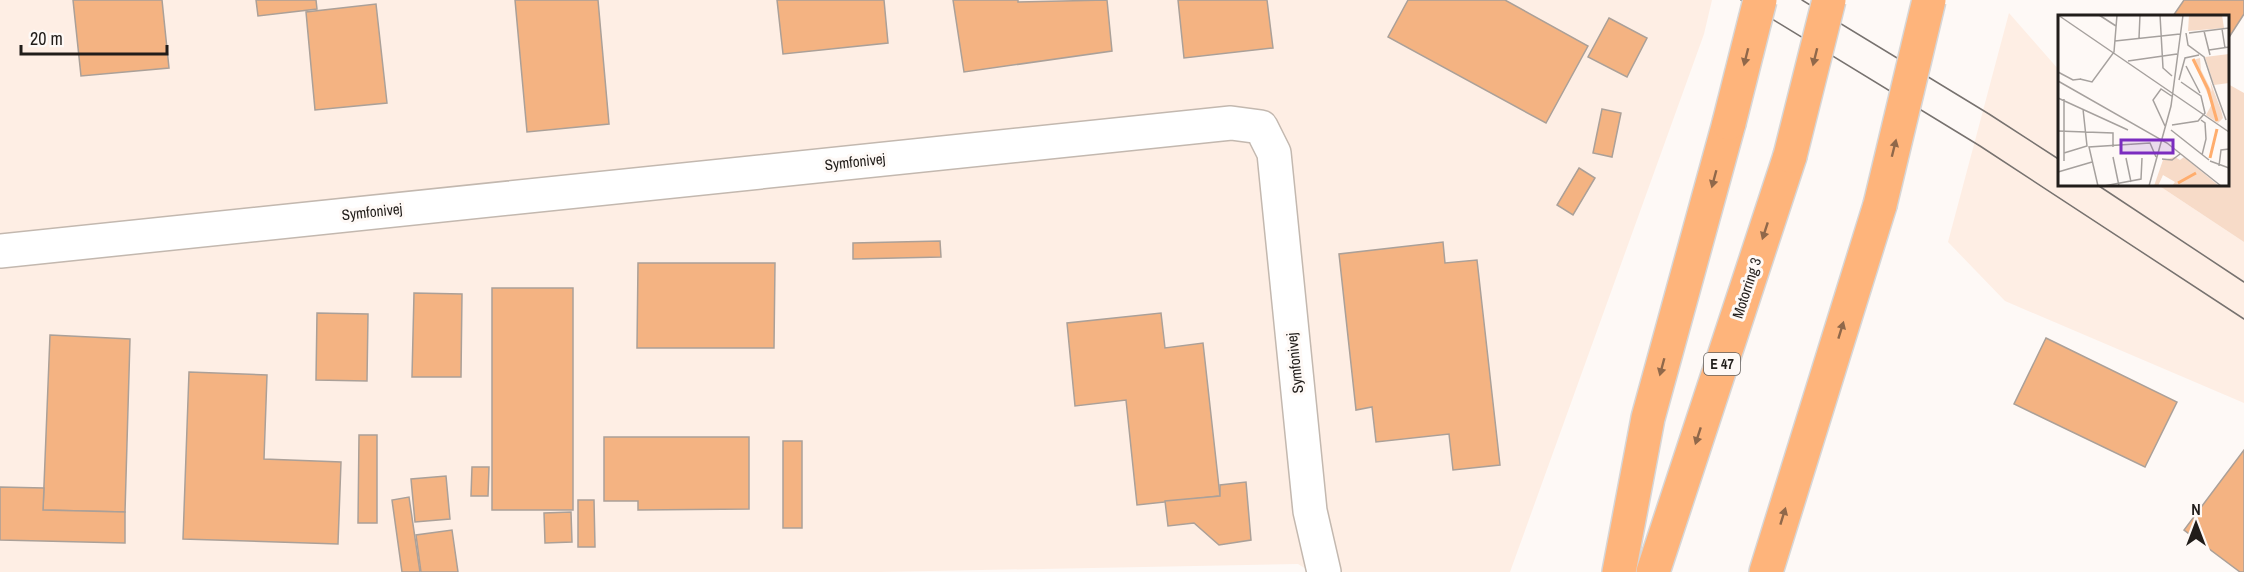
<svg xmlns="http://www.w3.org/2000/svg" width="2244" height="572" font-family="'Archivo Narrow',sans-serif">
<style>
.built{fill:#feeee4}
.green{fill:#f7dbc8}
.building{fill:#f4b382;stroke:#aba098;stroke-width:1.5}
.lines{fill:none;stroke-linecap:round;stroke-linejoin:round}
.minor-casing{stroke:#c3b8af;stroke-width:36}
.highway-casing{stroke:#d7d6d6;stroke-width:36}
.minor{stroke:#fff;stroke-width:33}
.highway{stroke:#feb47b;stroke-width:33}
.tram{stroke:#77726f;stroke-width:1.5}
.highway-bridge-casing{stroke:#d7d6d6;stroke-width:36;stroke-linecap:butt}
.highway-bridge{stroke:#feb47b;stroke-width:33}
.oneway{fill:#90684a}
.labels{text-anchor:middle;stroke-width:6;stroke-linejoin:round;paint-order:stroke}
.shield{fill:#fef9f6;stroke:#635f5c;stroke-width:1.5}
.shield-label{font-size:14px;font-weight:bold;fill:#211d1a}
.street-label{font-size:15px;fill:#211d1a;stroke:#fef9f6}
.inset-river{fill:none;stroke:#ffad6d;stroke-width:3}
.inset-road{fill:none;stroke:#a6a19e;stroke-width:1.5}
.view{fill:#7b2cbf;fill-opacity:0.15;stroke:#7b2cbf;stroke-width:3}
.inset-edge{fill:none;stroke:#211d1a;stroke-width:3}
</style>
<rect width="100%" height="100%" fill="#fef9f6"/>
<g class="built">
<path d="M 0,0 L 1712,0 L 1704,34 L 1510,572 L 1311,572 L 1298,564 L 880,572 L 0,572 Z"/>
<path d="M 2009,13 L 2059,70 L 2060,184 L 2158,185 L 2244,242 L 2244,403 L 2005,301 L 1948,242 Z"/>
</g>
<path class="green" d="M 2228,84 L 2244,93 L 2244,242 L 2158,185 L 2228,184 Z"/>
<g class="building">
<path d="M 73,0 L 162,0 L 169,68 L 81,76 Z"/>
<path d="M 256,0 L 316,0 L 317,9 L 258,16 Z"/>
<path d="M 515,0 L 598,0 L 609,124 L 527,132 Z"/>
<path d="M 777,0 L 884,0 L 888,43 L 783,54 Z"/>
<path d="M 953,0 L 1018,0 L 1018,2 L 1107,0 L 1112,51 L 964,72 Z"/>
<path d="M 1178,0 L 1267,0 L 1273,48 L 1184,58 Z"/>
<path d="M 1408,0 L 1505,0 L 1588,46 L 1546,123 L 1388,37 Z"/>
<path d="M 2184,0 L 2244,0 L 2244,14 L 2228,39 L 2228,16 L 2173,16 Z"/>
<path d="M 376,4 L 387,103 L 315,110 L 306,12 Z"/>
<path d="M 1609,18 L 1647,38 L 1627,77 L 1588,57 Z"/>
<path d="M 1602,109 L 1621,113 L 1612,157 L 1593,153 Z"/>
<path d="M 1579,168 L 1595,178 L 1573,215 L 1557,205 Z"/>
<path d="M 940,241 L 941,257 L 853,259 L 853,243 Z"/>
<path d="M 1443,242 L 1445,263 L 1477,260 L 1500,465 L 1453,470 L 1449,434 L 1376,442 L 1372,407 L 1356,410 L 1339,254 Z"/>
<path d="M 638,263 L 775,263 L 774,348 L 637,348 Z"/>
<rect x="492" y="288" width="81" height="222"/>
<path d="M 414,293 L 462,294 L 461,377 L 412,377 Z"/>
<path d="M 317,313 L 368,314 L 367,381 L 316,380 Z"/>
<path d="M 1161,313 L 1165,348 L 1203,343 L 1220,496 L 1137,505 L 1126,400 L 1075,406 L 1067,323 Z"/>
<path d="M 50,335 L 130,339 L 125,512 L 43,510 Z"/>
<path d="M 2046,338 L 2177,402 L 2145,467 L 2014,404 Z"/>
<path d="M 189,372 L 267,375 L 264,459 L 341,462 L 338,544 L 183,539 Z"/>
<path d="M 359,435 L 377,435 L 377,523 L 358,523 Z"/>
<path d="M 604,437 L 749,437 L 749,509 L 638,510 L 638,501 L 604,501 Z"/>
<rect x="783" y="441" width="19" height="87"/>
<path d="M 2244,450 L 2244,572 L 2240,572 L 2184,530 Z"/>
<path d="M 472,467 L 489,467 L 488,496 L 471,496 Z"/>
<path d="M 446,476 L 450,519 L 415,522 L 411,479 Z"/>
<path d="M 1246,482 L 1251,540 L 1219,545 L 1194,523 L 1168,526 L 1165,501 L 1220,496 L 1220,485 Z"/>
<path d="M 0,487 L 44,488 L 43,510 L 125,512 L 125,543 L 0,540 Z"/>
<path d="M 409,497 L 420,572 L 402,572 L 392,500 Z"/>
<path d="M 578,500 L 594,500 L 595,547 L 578,547 Z"/>
<path d="M 571,512 L 572,542 L 545,543 L 544,513 Z"/>
<path d="M 452,530 L 458,572 L 421,572 L 416,535 Z"/>
</g>
<g class="lines">
<defs>
<path id="minor" d="M 0,251 L 1231,123 L 1261,127 L 1274,153 L 1310,511 L 1324,572"/>
<g id="highway">
<path d="M 1619,572 L 1648,418 L 1729,123"/>
<path d="M 1653,572 L 1790,156"/>
<path d="M 1766,572 L 1880,205"/>
</g>
</defs>
<use href="#minor" class="minor-casing"/>
<use href="#highway" class="highway-casing"/>
<use href="#minor" class="minor"/>
<use href="#highway" class="highway"/>
<g class="tram">
<path d="M 1741,0 L 1980,146 L 2244,319"/>
<path d="M 1802,0 L 1989,114 L 2060,160"/>
<path d="M 2096,184 L 2244,282"/>
</g>
<defs>
<g id="highway-bridge">
<path d="M 1729,123 L 1760,0"/>
<path d="M 1790,156 L 1829,0"/>
<path d="M 1880,205 L 1929,0"/>
</g>
</defs>
<use href="#highway-bridge" class="highway-bridge-casing"/>
<use href="#highway-bridge" class="highway-bridge"/>
</g>
<defs><path id="oneway-solid" d="M-6-.8H1V-3.2L6.5 0L1 3.2V.8H-6Z" transform="scale(1.5)"/></defs>
<g class="oneway">
<use href="#oneway-solid" transform="translate(1746 57) rotate(104)"/>
<use href="#oneway-solid" transform="translate(1815 57) rotate(104)"/>
<use href="#oneway-solid" transform="translate(1894 148) rotate(-76)"/>
<use href="#oneway-solid" transform="translate(1714 179) rotate(105)"/>
<use href="#oneway-solid" transform="translate(1765 231) rotate(108)"/>
<use href="#oneway-solid" transform="translate(1841 330) rotate(-73)"/>
<use href="#oneway-solid" transform="translate(1662 367) rotate(105)"/>
<use href="#oneway-solid" transform="translate(1698 436) rotate(108)"/>
<use href="#oneway-solid" transform="translate(1783 516) rotate(-73)"/>
</g>
<g class="labels">
<rect class="shield" x="1704" y="353" width="36" height="22" rx="4.5"/>
<g class="shield-label">
<text x="1722" y="369">E 47</text>
</g>
<g class="street-label">
<text transform="translate(855 162) rotate(-6)" y="5">Symfonivej</text>
<text transform="translate(372 212) rotate(-6)" y="5">Symfonivej</text>
<text transform="translate(1747 288) rotate(-72)" y="5">Motorring 3</text>
<text transform="translate(1295 363) rotate(-96)" y="5">Symfonivej</text>
</g>
</g>
<g transform="translate(2058 15)">
<rect width="171" height="171" fill="#fef9f6"/>
<path d="M 131,0 L 164,0 L 166,13 L 130,16 ZM 171,39 L 171,68 L 156,70 L 147,42 ZM 142,43 L 143,55 L 154,77 L 152,66 L 163,95 L 165,103 L 160,108 L 148,100 L 154,89 L 135,45 ZM 117,142 L 122,145 L 126,142 L 161,171 L 114,171 L 117,167 L 105,160 L 100,171 L 96,171 L 105,145 Z" fill="#f7dbc8"/>
<path class="inset-river" d="M 135,44 L 150,74 L 159,106M 152,143 L 159,114M 120,168 L 138,158"/>
<path class="inset-road" d="M 0,0 L 171,117M 41,0 L 58,11M 102,0 L 105,53 L 114,61M 164,14 L 167,33M 146,16 L 152,40M 128,18 L 130,30 L 146,42 L 155,69M 131,18 L 171,13M 81,23 L 82,0M 57,26 L 122,19M 151,35 L 171,32M 70,46 L 119,39M 128,51 L 142,78M 0,57 L 15,65 L 23,64M 22,64 L 34,67 L 56,37 L 59,0M 121,65 L 127,43 L 141,40M 0,66 L 109,128 L 163,171M 155,69 L 168,105M 0,83 L 70,115M 6,84 L 6,146M 143,105 L 147,108 L 148,124 L 144,140M 114,110 L 140,106 L 147,98 L 143,81 L 123,67M 107,111 L 95,85 L 103,74 L 115,82M 113,115 L 151,145M 0,116 L 55,118 L 55,132M 6,138 L 29,131 L 25,94M 55,142 L 61,171M 68,143 L 73,167M 104,144 L 114,145 L 122,139M 152,146 L 171,153M 161,151 L 163,135 L 171,134M 0,157 L 34,147M 40,171 L 31,132 L 92,128 L 98,142M 46,171 L 83,164 L 84,143M 91,171 L 113,91 L 125,0"/>
<path class="view" d="M 63,125 L 115,125 L 115,138 L 63,138 Z"/>
<rect width="171" height="171" class="inset-edge"/>
</g>
<g transform="translate(2196 524)" stroke="#fef9f6" stroke-width="4.5" paint-order="stroke">
<path d="M0-4.5L10 22L0 15L-10 22Z" fill="#211d1a"/>
<text y="-9" font-size="16" font-weight="bold" text-anchor="middle" fill="#211d1a">N</text>
</g>
<path d="M21 45v9h146v-9" fill="none" stroke="#211d1a" stroke-width="3"/>
<text x="30" y="45" font-size="18" fill="#211d1a" stroke="#fef9f6" stroke-width="4.5" paint-order="stroke">20 m</text>
</svg>
